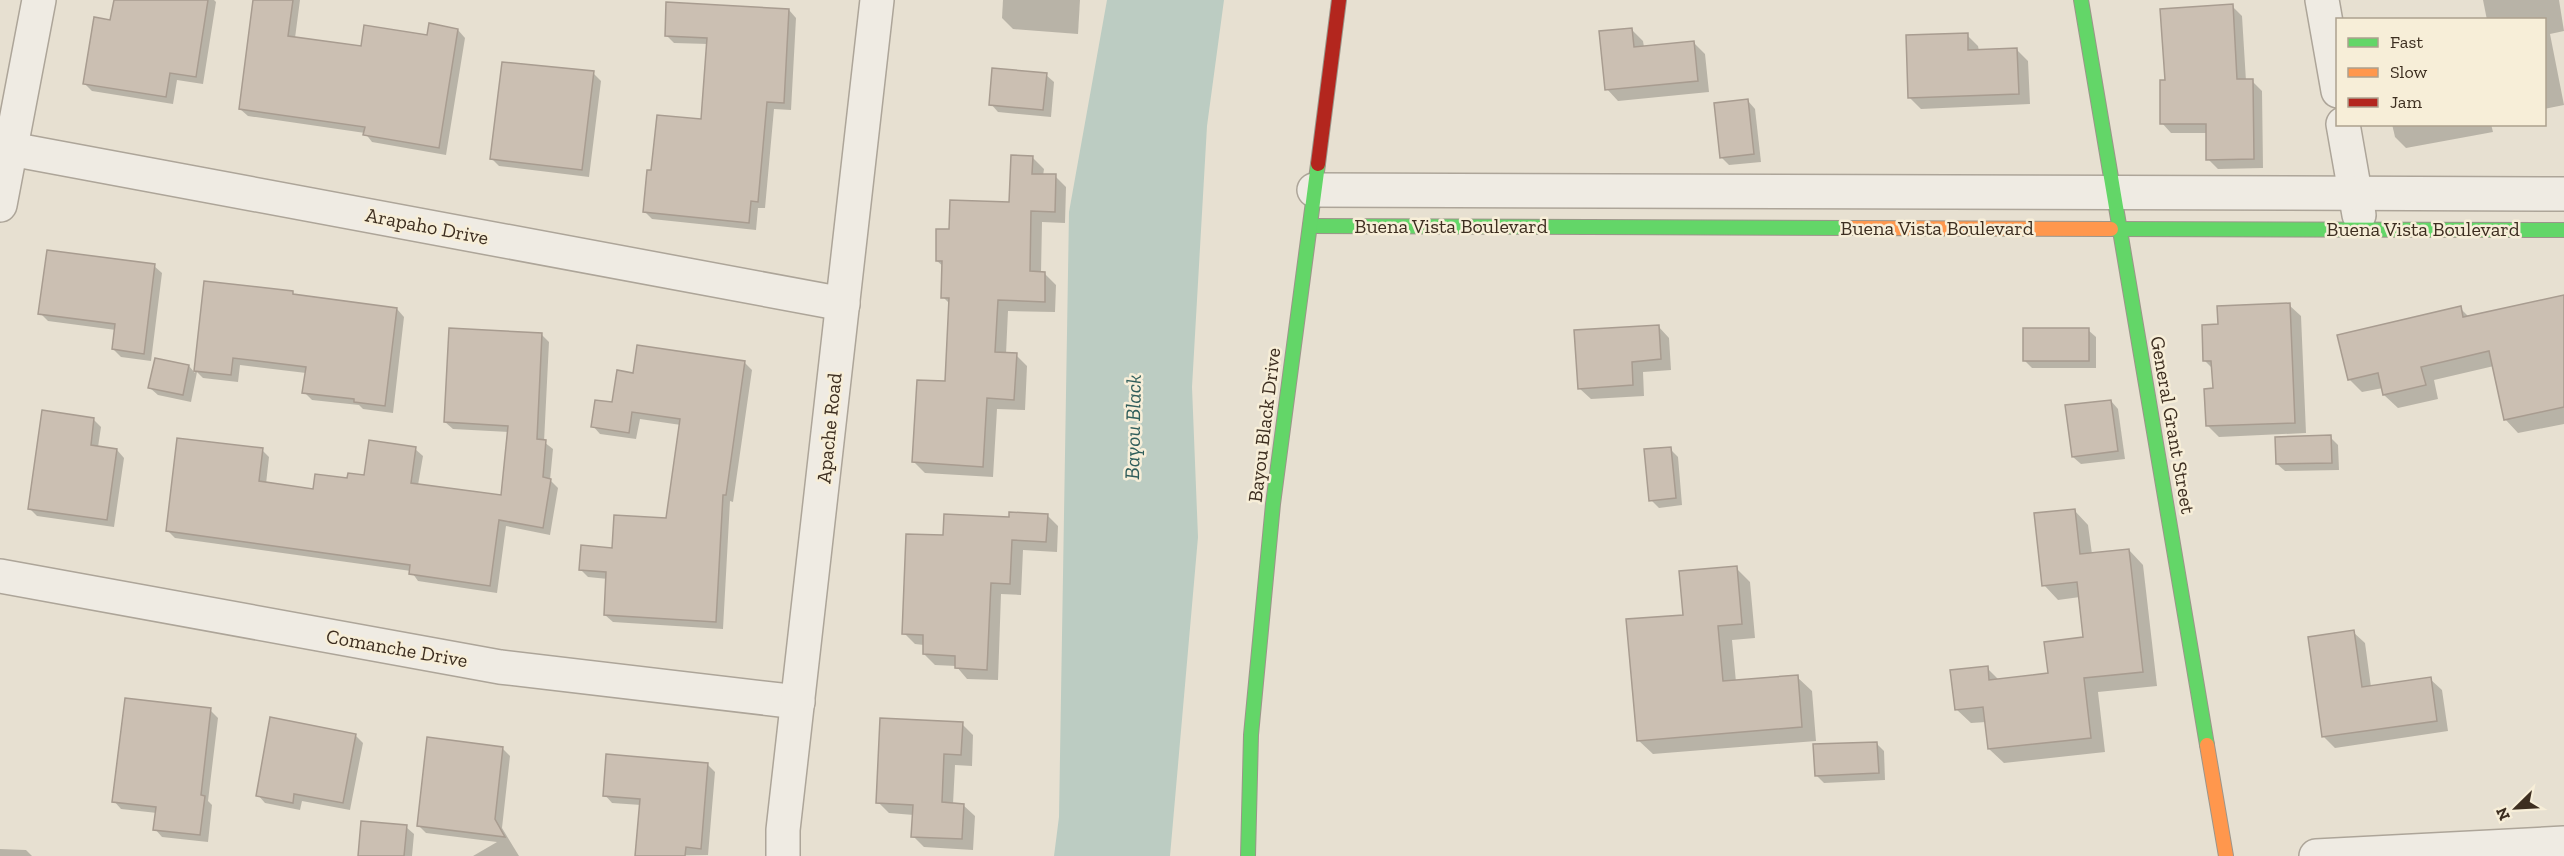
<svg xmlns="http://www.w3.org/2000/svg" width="2564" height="856" font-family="'Zilla Slab',serif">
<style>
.water{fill:#bcccc2}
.shadow{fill:#0003}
.building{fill:#cbbfb2;stroke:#a89c90;stroke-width:1.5}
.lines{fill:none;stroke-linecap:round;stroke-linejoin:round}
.street-casing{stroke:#ada599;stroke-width:36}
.fast-casing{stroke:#9c958a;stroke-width:16}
.slow-casing{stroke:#9c958a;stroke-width:16}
.jam-casing{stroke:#9c958a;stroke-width:16}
.street{stroke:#efebe3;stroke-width:33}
.fast{stroke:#63d668;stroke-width:14}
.slow{stroke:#ff974d;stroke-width:14}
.jam{stroke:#b3261e;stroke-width:14}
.labels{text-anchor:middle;stroke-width:5;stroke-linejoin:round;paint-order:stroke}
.street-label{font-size:20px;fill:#3d2e20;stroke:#f7eed8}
.water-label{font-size:21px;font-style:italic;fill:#2f5d5a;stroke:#f7eed8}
</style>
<rect width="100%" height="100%" fill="#e7e0d1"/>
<path class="water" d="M 1107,0 L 1224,0 L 1207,126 L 1192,387 L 1198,537 L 1170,856 L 1054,856 L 1059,817 L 1069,212 Z"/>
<g class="shadow">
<path d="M 115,0 L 214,0 L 216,2 L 203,84 L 177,80 L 173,104 L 92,91 L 85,84 L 112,22 Z"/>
<path d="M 255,0 L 300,0 L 295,38 L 362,48 L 458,30 L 465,38 L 446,155 L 372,142 L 365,133 L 248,116 L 240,109 Z"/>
<path d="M 1003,0 L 1080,0 L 1078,34 L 1013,29 L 1002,18 Z"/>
<path d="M 2483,0 L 2559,0 L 2564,31 L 2550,34 L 2564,105 L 2544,109 L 2544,20 L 2487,20 Z"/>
<path d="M 2232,6 L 2242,16 L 2246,81 L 2252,81 L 2262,91 L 2263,168 L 2218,169 L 2208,159 L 2207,133 L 2171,133 L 2162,123 L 2167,82 Z"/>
<path d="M 789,10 L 796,18 L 791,110 L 774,109 L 765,208 L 758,208 L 756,230 L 652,219 L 644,211 L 703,121 L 708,44 L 674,43 L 666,35 Z"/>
<path d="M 1632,30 L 1643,41 L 1644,47 L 1694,43 L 1705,54 L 1709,92 L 1618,101 L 1607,89 Z"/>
<path d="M 1967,35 L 1978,46 L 1979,51 L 2017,50 L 2028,61 L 2030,104 L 1921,109 L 1909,97 Z"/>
<path d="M 593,73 L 601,81 L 589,177 L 499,166 L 491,158 Z"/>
<path d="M 1046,75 L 1054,82 L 1051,117 L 998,112 L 991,104 Z"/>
<path d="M 1748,101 L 1755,109 L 1761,162 L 1729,165 L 1721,157 Z"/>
<path d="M 2392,124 L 2491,124 L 2493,132 L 2406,148 L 2395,137 Z"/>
<path d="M 1032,157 L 1044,169 L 1043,176 L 1055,176 L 1066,187 L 1065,223 L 1042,222 L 1041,273 L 1044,273 L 1056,285 L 1055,312 L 1008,311 L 1006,354 L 1016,355 L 1027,366 L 1025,410 L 997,409 L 993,477 L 925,473 L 914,462 L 946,383 L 950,304 L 943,297 L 944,267 L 937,261 L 950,231 L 1010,203 Z"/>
<path d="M 154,266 L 162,273 L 151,361 L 121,357 L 113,349 L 116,330 L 48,321 L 40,313 Z"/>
<path d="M 205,283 L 292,293 L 296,296 L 397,309 L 404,317 L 393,413 L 363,409 L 359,405 L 312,400 L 304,392 L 306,373 L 240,365 L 238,382 L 203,378 L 197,372 L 191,402 L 158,395 L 150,388 L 189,366 L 195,373 Z"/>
<path d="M 2564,296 L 2564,424 L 2518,433 L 2505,419 L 2494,366 L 2434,380 L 2438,399 L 2398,408 L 2384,395 L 2383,388 L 2362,392 L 2349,379 L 2460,308 L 2469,317 Z"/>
<path d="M 2289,305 L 2301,316 L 2306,433 L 2219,437 L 2208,426 L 2214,389 L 2213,369 L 2205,361 L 2219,325 Z"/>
<path d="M 1658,326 L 1669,338 L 1671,370 L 1643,372 L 1644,396 L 1591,399 L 1579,388 Z"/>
<path d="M 2088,330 L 2096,337 L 2096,368 L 2032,368 L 2024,360 Z"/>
<path d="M 542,335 L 549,342 L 544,442 L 553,449 L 550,480 L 558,488 L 550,535 L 506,526 L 497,593 L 418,581 L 411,571 L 175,538 L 168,531 L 262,450 L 269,457 L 266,484 L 314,490 L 365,477 L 415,449 L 423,456 L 418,485 L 503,497 L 509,432 L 453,429 L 445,422 Z"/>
<path d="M 745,363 L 752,370 L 733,502 L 730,501 L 723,629 L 613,622 L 605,615 L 608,579 L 588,577 L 580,569 L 667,520 L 681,425 L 640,419 L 636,439 L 600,434 L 593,426 L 614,404 L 635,375 Z"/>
<path d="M 2111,401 L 2118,409 L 2125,459 L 2081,464 L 2073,457 Z"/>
<path d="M 93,419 L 101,427 L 98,447 L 117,450 L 124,458 L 114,527 L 37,516 L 29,508 Z"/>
<path d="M 2330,437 L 2338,445 L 2339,470 L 2285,471 L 2277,464 Z"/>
<path d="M 1670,449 L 1678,457 L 1682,505 L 1659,508 L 1651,500 Z"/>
<path d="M 2074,510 L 2088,525 L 2092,554 L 2129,550 L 2143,565 L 2157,686 L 2098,692 L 2105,752 L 2004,763 L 1989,749 L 1986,722 L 1971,723 L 1956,709 L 1987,668 L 1999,680 L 2049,674 L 2085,639 L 2080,597 L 2058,600 L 2044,585 Z"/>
<path d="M 1047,515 L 1058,526 L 1057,552 L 1023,550 L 1021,595 L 1001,594 L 998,680 L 967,679 L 956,666 L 935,665 L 924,654 L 924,645 L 915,644 L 904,633 L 945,537 L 1010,518 Z"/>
<path d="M 1736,568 L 1750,582 L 1755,638 L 1732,640 L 1736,682 L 1797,677 L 1812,691 L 1816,741 L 1653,754 L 1638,740 L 1685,616 Z"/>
<path d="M 2353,632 L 2365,643 L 2371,687 L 2430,679 L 2442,690 L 2448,731 L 2335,748 L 2324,737 Z"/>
<path d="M 210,710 L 218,718 L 208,801 L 212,805 L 208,842 L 162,837 L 155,829 L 157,813 L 121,809 L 114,801 Z"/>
<path d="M 962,724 L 973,735 L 972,766 L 955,765 L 953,804 L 963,805 L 975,816 L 973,850 L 924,847 L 913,836 L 914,815 L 889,813 L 878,802 Z"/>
<path d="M 355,735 L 363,743 L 350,810 L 302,801 L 300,810 L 265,803 L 258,795 Z"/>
<path d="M 1876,743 L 1884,751 L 1885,780 L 1824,783 L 1816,775 Z"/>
<path d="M 502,748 L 510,756 L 502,828 L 519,856 L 473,856 L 497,842 L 426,833 L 418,825 Z"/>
<path d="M 707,764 L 715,772 L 708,855 L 637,856 L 641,805 L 612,803 L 605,795 Z"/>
<path d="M 406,827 L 414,834 L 412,856 L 359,856 Z"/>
<path d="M 0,849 L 26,850 L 32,856 L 0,856 Z"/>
</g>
<g class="building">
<path d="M 114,0 L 208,0 L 196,77 L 170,73 L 166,97 L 83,84 L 94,17 L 110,20 Z"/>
<path d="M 253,0 L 293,0 L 288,36 L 361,46 L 364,25 L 427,35 L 429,23 L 458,29 L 439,148 L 363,135 L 365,127 L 239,109 Z"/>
<path d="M 666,2 L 789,9 L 784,103 L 767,102 L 758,202 L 751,201 L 749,223 L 643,212 L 647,170 L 651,170 L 657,115 L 701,119 L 707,38 L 665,36 Z"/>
<path d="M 2233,4 L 2237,79 L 2253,79 L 2254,159 L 2206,160 L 2206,124 L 2160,124 L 2160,80 L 2165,80 L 2160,9 Z"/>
<path d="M 1632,28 L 1634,47 L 1694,41 L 1698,81 L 1605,90 L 1599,31 Z"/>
<path d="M 1968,33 L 1968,50 L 2017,48 L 2019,94 L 1908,98 L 1906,35 Z"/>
<path d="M 502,62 L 594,71 L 582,170 L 490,159 Z"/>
<path d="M 992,68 L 1047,73 L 1043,110 L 989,105 Z"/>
<path d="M 1748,99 L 1754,154 L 1720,158 L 1714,103 Z"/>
<path d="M 1011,155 L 1033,156 L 1032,174 L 1056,174 L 1055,212 L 1031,211 L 1030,271 L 1045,272 L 1045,302 L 998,300 L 995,352 L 1017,353 L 1014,400 L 987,398 L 983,467 L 912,462 L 917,380 L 945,381 L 949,298 L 941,298 L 942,261 L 936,261 L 936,229 L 949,229 L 950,200 L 1009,202 Z"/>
<path d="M 47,250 L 155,264 L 144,354 L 112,349 L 115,324 L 38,314 Z"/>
<path d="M 204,281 L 293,291 L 293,294 L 397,308 L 385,406 L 354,402 L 354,399 L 302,393 L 306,367 L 233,358 L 231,375 L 194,371 Z"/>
<path d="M 2564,295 L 2564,407 L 2504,420 L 2489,351 L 2421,367 L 2426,385 L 2383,395 L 2378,373 L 2348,380 L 2337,335 L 2461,306 L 2463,317 Z"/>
<path d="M 2290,303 L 2295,423 L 2206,426 L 2204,389 L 2213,388 L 2211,361 L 2203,361 L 2202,325 L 2218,324 L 2217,306 Z"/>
<path d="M 1659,325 L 1661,359 L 1632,362 L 1633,385 L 1578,389 L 1574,330 Z"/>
<path d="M 449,328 L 542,333 L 537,439 L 546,440 L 543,477 L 551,479 L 543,528 L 499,520 L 490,586 L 409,574 L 410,565 L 166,531 L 177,438 L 263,448 L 259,481 L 313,489 L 315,474 L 347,478 L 348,473 L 364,475 L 369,440 L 416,447 L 411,483 L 501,495 L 508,426 L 444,422 Z"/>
<rect x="2023" y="328" width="66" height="33"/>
<path d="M 637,345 L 745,361 L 726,495 L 723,495 L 716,622 L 604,615 L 606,572 L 579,570 L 581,545 L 612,548 L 614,515 L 666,518 L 680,419 L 632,412 L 629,433 L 591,427 L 595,400 L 612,402 L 617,370 L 633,373 Z"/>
<path d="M 155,358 L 189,365 L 183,395 L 148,388 Z"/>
<path d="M 2111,400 L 2118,451 L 2072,457 L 2065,405 Z"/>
<path d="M 42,410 L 94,418 L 91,445 L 117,449 L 107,520 L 28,509 Z"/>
<path d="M 2331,435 L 2332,463 L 2276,464 L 2275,437 Z"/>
<path d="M 1671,447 L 1676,498 L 1649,501 L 1644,449 Z"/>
<path d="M 2075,509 L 2080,554 L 2129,549 L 2143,672 L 2084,678 L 2091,738 L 1988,749 L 1983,707 L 1955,710 L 1950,670 L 1988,666 L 1989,680 L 2048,673 L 2044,642 L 2083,637 L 2077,582 L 2042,586 L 2034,513 Z"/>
<path d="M 1009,512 L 1048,514 L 1046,542 L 1012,540 L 1010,584 L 991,583 L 987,670 L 955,668 L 955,656 L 923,654 L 923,635 L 902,634 L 906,534 L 943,535 L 944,514 L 1009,517 Z"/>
<path d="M 1737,566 L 1742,624 L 1718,626 L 1723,681 L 1798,675 L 1802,727 L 1637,741 L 1626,619 L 1683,615 L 1679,571 Z"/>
<path d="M 2354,630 L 2362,687 L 2431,677 L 2437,721 L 2322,737 L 2308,637 Z"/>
<path d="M 125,698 L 211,708 L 201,795 L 205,796 L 200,835 L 153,830 L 156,807 L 112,802 Z"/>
<path d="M 270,717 L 356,734 L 343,803 L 294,794 L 293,803 L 256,796 Z"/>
<path d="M 880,718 L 963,722 L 961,755 L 944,754 L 942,802 L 964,804 L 962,839 L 911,837 L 913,805 L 876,803 Z"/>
<path d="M 427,737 L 503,747 L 495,819 L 505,837 L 417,826 Z"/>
<path d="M 1877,742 L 1879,773 L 1815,776 L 1813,744 Z"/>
<path d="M 606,754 L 708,763 L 701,849 L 686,847 L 685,856 L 635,856 L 640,799 L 603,796 Z"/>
<path d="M 361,821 L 407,825 L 404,856 L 358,856 Z"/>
</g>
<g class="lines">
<defs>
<g id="street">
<path d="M 2322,0 L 2338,91"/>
<path d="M 2343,124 L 2359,215"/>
<path d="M 11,149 L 843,304"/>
<path d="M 1314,190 L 2564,194"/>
<path d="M 0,205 L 39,0"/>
<path d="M 0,576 L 500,667 L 798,702"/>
<path d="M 783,856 L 783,830 L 877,0"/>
<path d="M 2316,856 L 2564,843"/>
</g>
<g id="fast">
<path d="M 2081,0 L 2207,745"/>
<path d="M 1310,226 L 1847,228"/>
<path d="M 2111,229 L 2564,230"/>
<path d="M 1248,856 L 1251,735 L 1273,504 L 1318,164"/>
</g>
<g id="slow">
<path d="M 1847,228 L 2111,229"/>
<path d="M 2207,745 L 2226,856"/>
</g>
<path id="jam" d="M 1318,164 L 1339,0"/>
</defs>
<use href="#street" class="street-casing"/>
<use href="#fast" class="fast-casing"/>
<use href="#slow" class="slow-casing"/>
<use href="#jam" class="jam-casing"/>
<use href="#street" class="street"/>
<use href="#fast" class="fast"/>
<use href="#slow" class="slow"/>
<use href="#jam" class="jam"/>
</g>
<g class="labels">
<g class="street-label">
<text transform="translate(427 226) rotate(11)" y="7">Arapaho Drive</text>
<text x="1451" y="233">Buena Vista Boulevard</text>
<text x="1937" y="235">Buena Vista Boulevard</text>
<text x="2423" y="236">Buena Vista Boulevard</text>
<text transform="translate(1264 425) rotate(-83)" y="7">Bayou Black Drive</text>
<text transform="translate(2173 425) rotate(80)" y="7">General Grant Street</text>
<text transform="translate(829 428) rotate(-84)" y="7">Apache Road</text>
<text transform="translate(397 648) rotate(10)" y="7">Comanche Drive</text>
</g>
<g class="water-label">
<text transform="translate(1133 427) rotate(-89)" y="7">Bayou Black</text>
</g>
</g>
<rect x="2336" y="18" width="210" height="108" fill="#f7eed8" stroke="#ada18e" stroke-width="1.5"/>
<rect x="2348" y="38" width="30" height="9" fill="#63d668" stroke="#ada18e" stroke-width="1.5"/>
<text x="2390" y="48" font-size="18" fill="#3d2e20">Fast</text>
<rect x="2348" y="68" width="30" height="9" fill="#ff974d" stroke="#ada18e" stroke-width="1.5"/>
<text x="2390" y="78" font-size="18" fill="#3d2e20">Slow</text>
<rect x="2348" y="98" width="30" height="9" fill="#b3261e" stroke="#ada18e" stroke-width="1.5"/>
<text x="2390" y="108" font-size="18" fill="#3d2e20">Jam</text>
<g transform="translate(2516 808) rotate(246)" stroke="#f7eed8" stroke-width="4.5" paint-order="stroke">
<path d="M0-4.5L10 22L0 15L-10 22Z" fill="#3d2e20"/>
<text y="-9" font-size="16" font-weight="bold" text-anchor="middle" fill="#3d2e20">N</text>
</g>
</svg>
